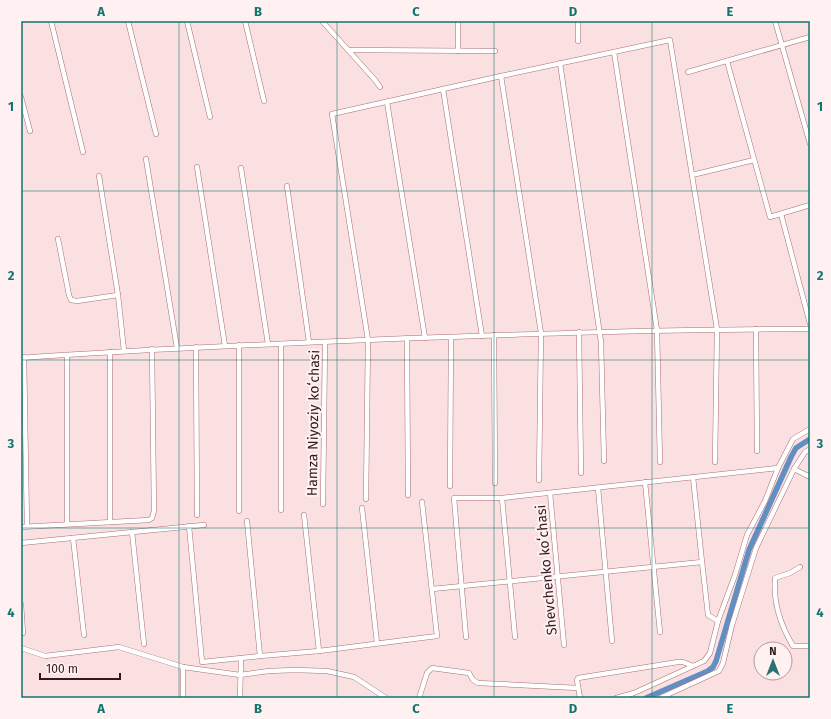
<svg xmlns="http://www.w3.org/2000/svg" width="831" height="719" font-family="'Fira Sans',sans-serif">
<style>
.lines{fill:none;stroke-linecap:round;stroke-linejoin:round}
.canal{stroke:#638ec2;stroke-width:5.5}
.street-casing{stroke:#aa6e74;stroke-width:5.5}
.street{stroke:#fff;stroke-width:4.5}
.grid{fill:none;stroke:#0f766e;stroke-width:1;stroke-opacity:0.55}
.labels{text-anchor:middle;stroke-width:4;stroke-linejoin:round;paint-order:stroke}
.street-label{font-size:14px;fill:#321a1c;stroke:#fff1f1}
.neatline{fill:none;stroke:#0f766e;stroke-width:1.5}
.grid-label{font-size:13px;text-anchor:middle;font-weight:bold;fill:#0f766e}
</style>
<rect width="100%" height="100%" fill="#fbe0e1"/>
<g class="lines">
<path class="canal" d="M 646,698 L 708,671 L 713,667 L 716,661 L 749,550 L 791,457 L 796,448 L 810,439"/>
<defs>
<g id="street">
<path d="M 51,21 L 83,152"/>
<path d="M 128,21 L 156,134"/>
<path d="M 187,21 L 210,117"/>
<path d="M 245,21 L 264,101"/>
<path d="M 322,21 L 375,80 L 380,87"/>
<path d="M 458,21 L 458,51"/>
<path d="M 775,21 L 810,144"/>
<path d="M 578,41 L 578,21"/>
<path d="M 348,50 L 495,51"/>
<path d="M 614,52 L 657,330 L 660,462"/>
<path d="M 727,61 L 770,217 L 810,205"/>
<path d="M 560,63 L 601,342 L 604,461"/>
<path d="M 688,72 L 810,37"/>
<path d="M 501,76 L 541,333 L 539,480"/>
<path d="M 443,89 L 482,336"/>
<path d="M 21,97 L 30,131"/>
<path d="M 387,102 L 425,338"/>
<path d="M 146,159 L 177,348"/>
<path d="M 197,167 L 225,346"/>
<path d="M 241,168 L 268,344"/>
<path d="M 692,175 L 754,160"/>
<path d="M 99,176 L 118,295 L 124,351"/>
<path d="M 287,186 L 309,342"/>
<path d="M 781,214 L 810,324"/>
<path d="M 58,239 L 69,295 L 71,300 L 77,301 L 118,295"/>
<path d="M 756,329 L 757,451"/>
<path d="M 579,332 L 581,473"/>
<path d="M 494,335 L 495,483"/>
<path d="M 407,339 L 408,495"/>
<path d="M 239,345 L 239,511"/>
<path d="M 196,347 L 197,515"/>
<path d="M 110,352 L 110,522"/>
<path d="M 67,355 L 67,524"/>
<path d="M 24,357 L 27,526"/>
<path d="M 21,358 C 144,349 267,344 390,339 C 530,334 670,329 810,329"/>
<path d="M 810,449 L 805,452 L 794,469 L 810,477"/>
<path d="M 645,482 L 660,632"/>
<path d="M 450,486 L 451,337"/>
<path d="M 598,488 L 612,641"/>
<path d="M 550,493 L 564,645"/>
<path d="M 502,498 L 515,637"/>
<path d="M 366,499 L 368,340 L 332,114 L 501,76 L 670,40 L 717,329 L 715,462"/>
<path d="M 323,504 L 325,342"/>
<path d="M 362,508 L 377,643"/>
<path d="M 281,510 L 281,344"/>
<path d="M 304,515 L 319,651"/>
<path d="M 189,526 L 202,662 L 260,656 L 247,521"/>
<path d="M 21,527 L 149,520 L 152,518 L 154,511 L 152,349"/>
<path d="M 132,532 L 144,644"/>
<path d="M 73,538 L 84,635"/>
<path d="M 21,543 L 204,525"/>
<path d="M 702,562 L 708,615 L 718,621 L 735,575 L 747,535 L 765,501 L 778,468 L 793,439 L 810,429"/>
<path d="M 800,567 L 790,573 L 775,578 C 773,602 781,626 793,646 L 810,646"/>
<path d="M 432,589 L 702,562 L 693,477"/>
<path d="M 21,604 L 23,633"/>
<path d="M 466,637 L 454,498 L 502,498 L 778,468"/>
<path d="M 21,648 L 45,656 L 119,647 L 183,667 L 240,675 L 269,671 L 295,670 L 327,671 L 354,677 L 386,698"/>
<path d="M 260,656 L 319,651 L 437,636 L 422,502"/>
<path d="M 183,698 L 183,667"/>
<path d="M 240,698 L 241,658"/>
<path d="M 419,698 L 427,673 L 432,668 L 469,673 L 473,680 L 478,683 L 578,688"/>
<path d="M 580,698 L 577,680 L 578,678 L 678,662 L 683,662 L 693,666"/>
<path d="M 616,698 L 634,693 L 704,661 L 710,653 L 718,621"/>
<path d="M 660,698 L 719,671 L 723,663 L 732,625 L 756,548 L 794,469"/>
</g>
</defs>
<use href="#street" class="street-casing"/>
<use href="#street" class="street"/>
</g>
<path class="grid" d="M 179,21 L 179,698M 337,21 L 337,698M 494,21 L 494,698M 652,21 L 652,698M 21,191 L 810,191M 21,360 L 810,360M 21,528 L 810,528"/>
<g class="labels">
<g class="street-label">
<text transform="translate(313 423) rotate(-89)" y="5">Hamza Niyoziy koʻchasi</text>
<text transform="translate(546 570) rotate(-95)" y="5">Shevchenko koʻchasi</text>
</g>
</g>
<rect width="831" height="719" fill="none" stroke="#fff1f1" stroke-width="44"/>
<g transform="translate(773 661)"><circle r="19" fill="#fff1f1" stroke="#ad9b9c"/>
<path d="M0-3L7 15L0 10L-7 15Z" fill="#277271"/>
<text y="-6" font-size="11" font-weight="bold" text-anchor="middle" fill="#321a1c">N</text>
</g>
<path d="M40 673v6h80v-6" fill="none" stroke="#321a1c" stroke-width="2"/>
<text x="46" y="673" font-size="12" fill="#321a1c" stroke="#fff1f1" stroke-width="3" paint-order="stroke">100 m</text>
<rect x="22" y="22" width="787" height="675" class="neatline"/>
<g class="grid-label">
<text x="101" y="16">A</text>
<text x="258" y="16">B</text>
<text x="416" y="16">C</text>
<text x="573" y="16">D</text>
<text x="730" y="16">E</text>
<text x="11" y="111">1</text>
<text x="820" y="111">1</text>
<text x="11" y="280">2</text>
<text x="820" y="280">2</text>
<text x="11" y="448">3</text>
<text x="820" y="448">3</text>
<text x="11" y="617">4</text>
<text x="820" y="617">4</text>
<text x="101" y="713">A</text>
<text x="258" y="713">B</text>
<text x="416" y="713">C</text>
<text x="573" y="713">D</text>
<text x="730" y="713">E</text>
</g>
</svg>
